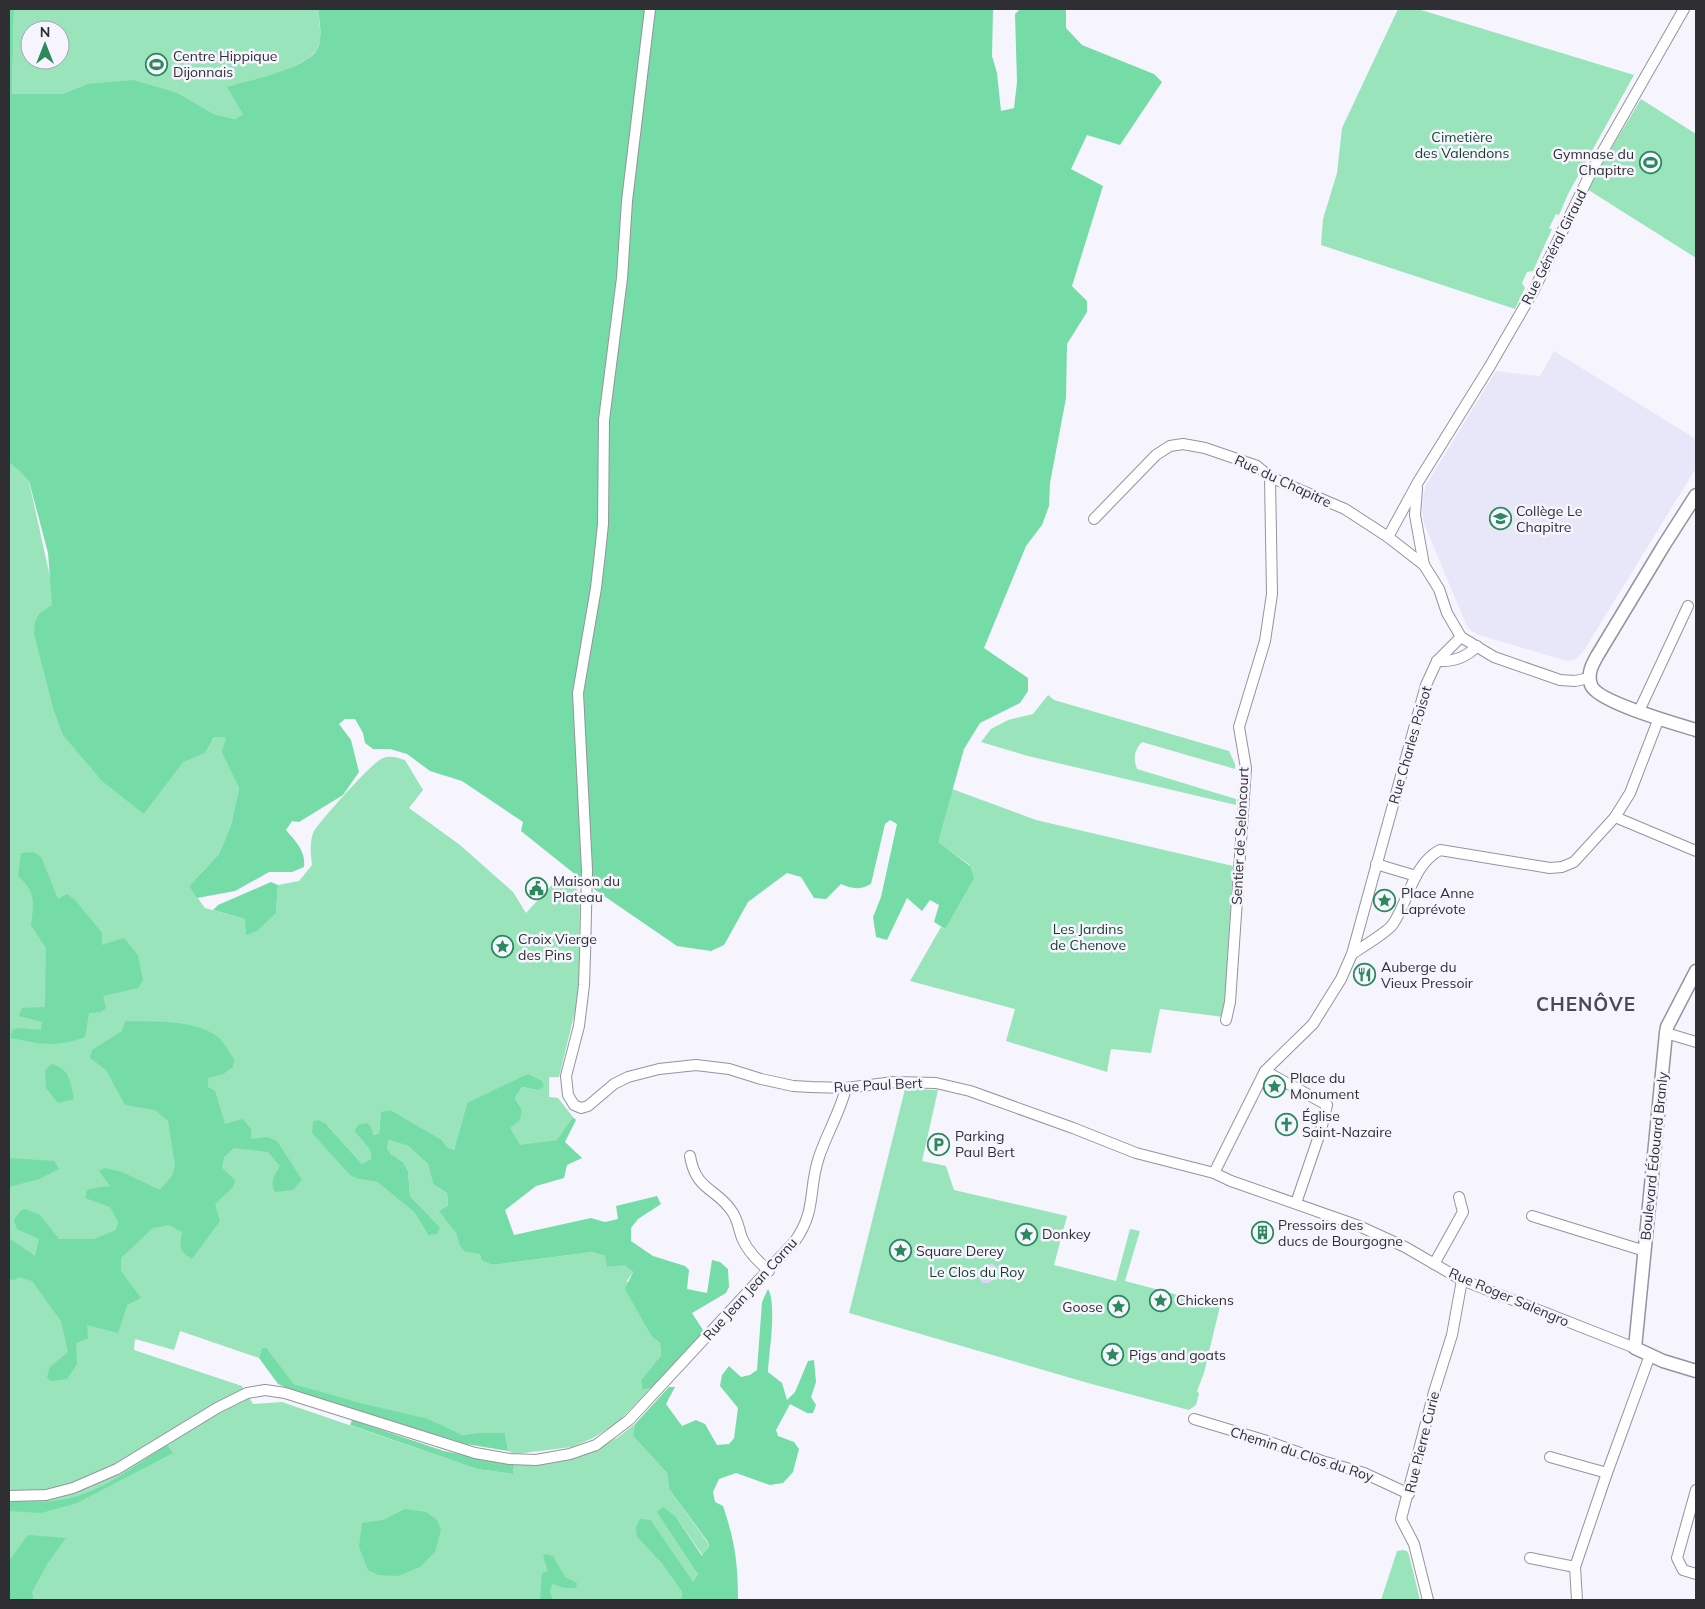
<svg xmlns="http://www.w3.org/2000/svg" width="1705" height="1609" font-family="Mulish,sans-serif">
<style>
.built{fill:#e8e7f9}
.green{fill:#99e4bb;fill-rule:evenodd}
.forest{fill:#75dca7}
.water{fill:#d9d6fa}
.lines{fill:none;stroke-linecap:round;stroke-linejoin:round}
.minor-casing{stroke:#94949e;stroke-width:12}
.tertiary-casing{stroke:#94949e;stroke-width:15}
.minor{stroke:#fff;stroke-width:10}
.tertiary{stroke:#fff;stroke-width:12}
.labels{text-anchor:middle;stroke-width:5;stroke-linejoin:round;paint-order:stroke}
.poi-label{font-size:14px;fill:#2f2f33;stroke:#f6f5fe;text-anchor:start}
.park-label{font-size:14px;fill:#123e2a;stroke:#f6f5fe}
.street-label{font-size:14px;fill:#2f2f33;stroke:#f6f5fe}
.district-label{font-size:19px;font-weight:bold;letter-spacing:1px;fill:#4b4a53;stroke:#f6f5fe}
</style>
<rect width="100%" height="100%" fill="#f6f5fe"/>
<path class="built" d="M 1554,351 L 1696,439 L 1696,468 L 1583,652 L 1576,659 L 1567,661 L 1479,635 L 1470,630 L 1466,624 L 1424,524 L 1422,511 L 1423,497 L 1426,485 L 1496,371 L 1540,376 Z"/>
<g class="green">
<path d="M 14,9 L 318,9 L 321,38 L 316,51 L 308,59 L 293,67 L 243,114 L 235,119 L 214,114 L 178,93 L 157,88 L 87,84 L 62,94 L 12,94 ZM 30,30 L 60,30 L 60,60 L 30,60 Z"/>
<path d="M 1398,9 L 1418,9 L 1634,75 L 1568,194 L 1559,215 L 1556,214 L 1549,228 L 1552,229 L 1533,271 L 1527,272 L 1522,283 L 1525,288 L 1515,309 L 1321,245 L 1323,219 L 1337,173 L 1342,128 Z"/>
<path d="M 1641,99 L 1696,134 L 1696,258 L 1587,189 Z"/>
<path d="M 9,391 L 52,586 L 144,814 L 183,761 L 205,753 L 214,737 L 227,738 L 223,752 L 239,788 L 231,825 L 219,854 L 189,886 L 205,908 L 245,919 L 276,913 L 278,885 L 299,881 L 312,865 C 311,855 309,841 314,831 C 321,820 373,761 383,758 C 391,755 398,758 405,760 L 423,790 L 409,808 L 460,845 L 513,892 L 526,913 L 560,876 L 576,888 L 580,893 L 579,995 L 559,1077 L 549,1077 L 549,1097 L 558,1098 L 573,1117 L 558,1140 L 520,1146 L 509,1127 L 522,1110 L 515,1098 L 522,1087 L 537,1090 L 542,1081 L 467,1103 L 454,1150 L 447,1147 L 442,1140 L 391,1110 L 381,1113 L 379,1133 L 374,1135 L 371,1127 L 358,1125 L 354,1131 L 370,1150 L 371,1159 L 362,1164 L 326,1124 L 358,1179 L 377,1182 L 414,1212 L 428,1235 L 440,1227 L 410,1196 L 408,1171 L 403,1162 L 391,1154 L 387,1148 L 389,1140 L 408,1146 L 428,1164 L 433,1184 L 447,1193 L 448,1207 L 440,1211 L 456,1233 L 459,1244 L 480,1254 L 481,1260 L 492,1265 L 592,1252 L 605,1256 L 608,1267 L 625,1264 L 633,1272 L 627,1281 L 652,1337 L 660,1343 L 661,1355 L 641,1380 L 642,1390 L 651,1388 L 617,1423 L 593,1438 L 572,1447 L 515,1454 L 508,1451 L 505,1433 L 476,1433 L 462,1435 L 294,1384 L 266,1347 L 262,1348 L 259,1358 L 180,1331 L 174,1350 L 135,1339 L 134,1350 L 242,1386 L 253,1404 L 282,1402 L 477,1469 L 513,1474 L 514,1465 L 577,1458 L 617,1438 L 635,1424 L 633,1436 L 667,1473 L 669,1489 L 708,1543 L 709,1547 L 703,1556 L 676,1517 L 698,1574 L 693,1583 L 651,1520 L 637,1537 L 662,1564 L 682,1592 L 681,1600 L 9,1600 Z"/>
<path d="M 1048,695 L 1054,700 L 1229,751 L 1235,764 L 1235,769 L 1142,742 C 1134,751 1133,758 1137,769 L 1236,799 L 1236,805 L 1028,756 L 981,742 L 991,729 L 1008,720 L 1033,714 Z"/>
<path d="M 952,789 L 1036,820 L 1233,866 L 1224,1017 L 1160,1009 L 1151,1053 L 1111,1049 L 1107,1072 L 1006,1041 L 1015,1009 L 910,981 L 941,927 L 945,929 L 970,865 L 937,842 Z"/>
<path d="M 905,1089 L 938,1090 L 922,1161 L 946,1166 L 954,1190 L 1067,1216 L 1054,1265 L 1116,1281 L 1130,1229 L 1140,1231 L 1125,1281 L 1220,1306 L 1204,1373 L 1197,1391 L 1199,1394 L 1196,1405 L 1189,1410 L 1088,1383 L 849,1313 Z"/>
<path d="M 1403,1550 L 1407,1551 L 1409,1555 L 1420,1600 L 1381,1600 L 1397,1551 Z"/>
</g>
<g class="forest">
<path d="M 9,9 L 14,9 L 12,94 L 62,94 L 87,84 L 133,80 L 178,93 L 214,114 L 235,119 L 243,114 L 227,87 C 248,81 305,69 316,51 C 324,38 319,22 318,9 L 993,9 L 992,56 L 997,73 L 1001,111 L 1014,108 L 1017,82 L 1015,14 L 1020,9 L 1066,9 L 1066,28 L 1082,45 L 1154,74 L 1162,82 L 1120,145 L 1087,135 L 1071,169 L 1103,186 L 1072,286 L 1087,301 L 1087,312 L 1067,344 L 1066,398 L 1050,483 L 1049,506 L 1042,525 L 1026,546 L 984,648 L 1028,678 L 1028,691 L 1020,703 L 980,723 L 964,749 L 938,842 L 970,866 L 974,878 L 945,929 L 934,922 L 939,905 L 930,900 L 922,911 L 907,898 L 887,940 L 876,937 L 873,917 L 881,897 L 897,824 L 890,820 L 885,824 L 871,884 C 860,890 852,889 841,884 L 826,899 L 814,898 L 801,877 L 787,873 L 748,902 L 724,945 L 711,951 L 677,946 L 591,887 L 521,831 L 523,822 L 462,781 L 430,771 L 407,754 L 390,749 L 373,749 L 365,743 L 363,733 L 355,719 L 345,719 L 339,724 L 351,740 L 359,772 L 343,795 L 299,822 L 292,821 L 286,830 C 296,842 306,851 304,867 L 292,872 L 269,872 L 235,891 L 197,898 L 189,886 L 219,854 L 231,825 L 239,788 L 222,752 L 226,738 L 214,737 L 205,753 L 183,762 L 144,814 L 102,781 L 63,735 L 54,711 L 34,634 L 35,621 L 40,613 L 52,605 L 48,553 L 29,481 L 20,471 L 9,462 Z"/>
<path d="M 33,852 L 41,857 L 58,899 L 67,894 L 76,901 L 102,933 L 102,945 L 124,938 L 138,955 L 143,980 L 138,988 L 103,996 L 106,1008 L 101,1012 L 89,1013 L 85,1037 C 56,1048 40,1044 11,1038 L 12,1030 L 20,1028 L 41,1030 L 42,1022 L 19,1016 L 22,1008 L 45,1007 L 46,948 L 31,925 C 34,904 36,891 18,876 L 21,853 Z"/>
<path d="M 271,882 L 278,885 L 276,913 L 257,931 L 246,935 L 245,919 L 213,910 L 218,905 Z"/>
<path d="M 125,1021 C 152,1022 195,1019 218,1037 C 224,1042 229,1052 234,1059 L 233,1067 L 223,1074 L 208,1078 L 208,1087 L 215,1091 L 225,1124 L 243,1119 L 251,1129 L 251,1139 L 267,1137 L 277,1141 L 302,1180 L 293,1190 L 275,1192 C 270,1182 274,1176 280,1166 L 268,1152 L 234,1148 L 224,1157 L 222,1168 L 235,1180 L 233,1187 L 215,1204 L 220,1221 L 192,1259 C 178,1251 180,1246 182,1232 L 169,1225 L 153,1228 L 121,1258 L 121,1271 L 141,1298 L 127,1305 L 118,1333 L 87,1325 L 88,1338 L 76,1343 L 77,1364 L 67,1379 L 51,1381 L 47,1377 L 50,1367 L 68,1352 L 61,1321 L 32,1281 L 18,1277 L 15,1280 L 9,1279 L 9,1238 L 35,1256 L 39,1239 L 17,1229 L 14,1220 L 20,1211 L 25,1209 L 40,1215 L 59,1239 L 94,1239 L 116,1230 L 118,1222 L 110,1207 L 85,1198 L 87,1190 L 94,1188 L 110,1186 L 99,1171 L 105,1168 L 122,1172 L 160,1190 L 172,1176 L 175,1165 L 168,1121 L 155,1110 L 125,1105 L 106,1070 L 90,1058 L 92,1050 L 122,1031 Z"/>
<path d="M 52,1064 C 71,1070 70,1082 74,1099 L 58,1103 L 46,1088 L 45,1070 Z"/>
<path d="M 528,1074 L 542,1081 L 544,1087 L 537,1090 L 522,1087 L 515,1098 L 522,1110 L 520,1120 L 510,1128 L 520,1145 L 557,1140 L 573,1117 L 576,1120 L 565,1142 L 582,1158 L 567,1165 L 564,1178 L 536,1186 L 505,1210 L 514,1235 L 591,1218 L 605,1222 L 618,1219 L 616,1206 L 657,1196 L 661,1204 L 638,1219 L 631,1228 L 631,1241 L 653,1256 L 685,1266 L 689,1270 L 687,1289 L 707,1293 L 712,1260 L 720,1262 L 728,1269 L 729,1287 L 726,1293 L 692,1313 L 703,1330 L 703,1334 L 651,1388 L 642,1390 L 641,1380 L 661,1355 L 660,1343 L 652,1337 L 625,1289 L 633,1272 L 625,1265 L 607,1267 L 605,1256 L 592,1252 L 492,1265 L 481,1260 L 480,1254 L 464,1251 L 459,1244 L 456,1233 L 439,1211 L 448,1206 L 447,1193 L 433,1184 L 428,1164 L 408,1146 L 389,1140 L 387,1148 L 391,1154 L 403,1162 L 408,1171 L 410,1196 L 440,1227 L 437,1234 L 428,1235 L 414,1212 L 377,1182 L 358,1179 L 350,1175 L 312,1133 L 313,1122 L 318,1120 L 326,1124 L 362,1164 L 371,1159 L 370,1150 L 354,1131 L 358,1125 L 367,1123 L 371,1127 L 374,1135 L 379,1133 L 381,1112 L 391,1110 L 442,1140 L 447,1147 L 454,1150 L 467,1103 Z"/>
<path d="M 9,1158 L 54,1161 L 59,1169 L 39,1179 L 9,1187 Z"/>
<path d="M 768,1289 C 777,1303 769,1353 768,1372 L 782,1383 L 787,1400 L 795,1392 L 808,1361 L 814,1360 L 816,1382 L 811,1397 L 816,1405 L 813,1413 L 807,1413 L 790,1404 L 776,1430 L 778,1436 L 794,1442 L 799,1449 L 793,1472 L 783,1483 L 770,1485 L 736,1473 L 719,1479 L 713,1492 L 715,1502 L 723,1506 C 735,1541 738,1564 738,1600 L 681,1600 L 682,1592 L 662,1564 L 637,1537 L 636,1528 L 640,1519 L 651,1520 L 693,1582 L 698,1574 L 657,1512 L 663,1507 L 676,1517 L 702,1556 L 709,1547 L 708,1542 L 669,1489 L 667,1473 L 633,1436 L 635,1424 L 669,1387 L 675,1387 L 666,1404 L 682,1426 L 696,1420 L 705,1424 L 717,1445 L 729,1444 L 734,1438 L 738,1408 L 720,1386 L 722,1375 L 729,1366 L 741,1377 L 750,1375 L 757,1370 L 762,1302 Z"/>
<path d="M 266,1347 L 294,1384 L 360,1403 L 428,1419 L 462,1435 L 476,1433 L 505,1433 L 508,1451 L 466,1444 L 293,1391 L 278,1384 L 259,1358 L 262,1348 Z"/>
<path d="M 352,1420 L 444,1451 L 514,1465 L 513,1474 L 477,1469 L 350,1425 Z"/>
<path d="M 167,1445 L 173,1453 L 77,1503 L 41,1513 L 9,1511 L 9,1501 C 29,1502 50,1503 70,1498 C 105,1490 137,1464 167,1445 Z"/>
<path d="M 405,1509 L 426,1512 L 437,1520 L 441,1530 L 435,1552 L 420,1567 L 398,1576 L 378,1575 L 368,1570 L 359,1547 L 362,1523 L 383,1520 Z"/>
<path d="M 28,1535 L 66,1538 L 47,1564 L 32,1592 L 34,1600 L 9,1600 L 9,1561 Z"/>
<path d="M 546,1554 L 553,1556 L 565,1577 L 577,1583 L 576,1588 L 565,1588 L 552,1584 L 550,1591 L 553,1600 L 541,1600 L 540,1598 L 542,1573 L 548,1571 L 543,1556 Z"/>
</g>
<path class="water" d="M 992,1263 L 996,1267 L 994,1279 L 989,1283 L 982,1283 L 978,1276 L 980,1270 Z"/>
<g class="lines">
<defs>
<g id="minor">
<path d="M 650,9 L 627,201 L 622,278 L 604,420 L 603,524 L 600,553 L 596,588 L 578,693 L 587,870 L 585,955 L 584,985 L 579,1026 L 566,1076 L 568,1095 L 574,1105 L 581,1108 L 588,1106 L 614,1084 L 628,1077 L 659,1069 L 696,1065 L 729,1069 L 761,1079 L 793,1086 L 811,1087 L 846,1088 L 894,1082 L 936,1083 L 970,1091 L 1073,1128 L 1136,1153 L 1214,1173 L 1231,1181 L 1359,1226 L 1405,1247 L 1462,1280 L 1635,1348"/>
<path d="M 1417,488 L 1415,515 L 1424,565 L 1439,589 L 1447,613 L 1461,637 L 1494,657 L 1560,680 L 1575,681 L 1589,678"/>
<path d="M 1094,519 L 1156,455 L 1170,446 L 1183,444 L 1205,448 L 1240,460 L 1257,466 L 1270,477 L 1345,509 L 1388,537 L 1424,565"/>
<path d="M 1388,537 L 1418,482 L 1490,366 L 1534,290 L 1591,172 L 1684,9"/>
<path d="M 1437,661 C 1453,662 1466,658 1477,646"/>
<path d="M 1639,711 L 1688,606"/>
<path d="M 1615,817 L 1696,851"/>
<path d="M 1376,864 L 1416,876"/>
<path d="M 1352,954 C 1362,947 1388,932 1393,924 C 1409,900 1413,864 1440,850 L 1550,868 L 1562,867 L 1574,862 L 1615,817 L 1630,793 L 1659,718"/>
<path d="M 1226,1020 L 1230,1002 L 1246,768 L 1239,727 L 1265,641 L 1272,594 L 1270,477"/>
<path d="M 1666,1033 L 1696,1042"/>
<path d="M 1265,1071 L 1327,1105 L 1321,1130 L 1296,1203"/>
<path d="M 690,1156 C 696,1192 718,1188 733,1213 C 738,1221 739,1230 742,1238 C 748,1252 758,1261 769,1271"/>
<path d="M 1214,1173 L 1265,1071 L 1313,1024 L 1341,979 L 1352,954 L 1426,685 L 1437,661 L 1461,637"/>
<path d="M 1532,1216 L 1645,1251"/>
<path d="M 1434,1264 L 1463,1212 L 1459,1197"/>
<path d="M 1194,1419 L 1267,1441 L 1322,1461 L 1364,1473 L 1409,1494"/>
<path d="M 1550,1457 L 1607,1473"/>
<path d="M 1696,1490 L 1677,1558 L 1683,1570 L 1696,1574"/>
<path d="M 9,1496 L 46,1495 L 73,1488 L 117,1469 L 217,1408 L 247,1393 L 265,1390 L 285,1393 L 475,1453 L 510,1459 L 536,1460 L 570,1454 L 596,1445 L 629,1420 L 795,1241 C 817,1210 808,1189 819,1157 C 827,1133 840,1112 846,1088"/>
<path d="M 1530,1558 L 1575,1567"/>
<path d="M 1428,1600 L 1414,1544 L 1401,1519 L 1434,1392 L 1452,1335 L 1462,1280"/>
<path d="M 1577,1600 L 1575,1567 L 1607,1473 L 1650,1355"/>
</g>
<g id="tertiary">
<path d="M 1696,495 L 1664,545 L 1597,656 C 1592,665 1587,674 1591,685 C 1597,702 1677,724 1696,730"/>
<path d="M 1696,971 L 1667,1027 L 1666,1033 L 1635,1348 L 1663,1361 L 1696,1371"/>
</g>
</defs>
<use href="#minor" class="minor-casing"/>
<use href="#tertiary" class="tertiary-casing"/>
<use href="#minor" class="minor"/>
<use href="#tertiary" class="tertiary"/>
</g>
<defs>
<symbol id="stadium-ring" viewBox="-11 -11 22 22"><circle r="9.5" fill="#f6f5fe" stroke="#2e885e" stroke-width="1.5"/><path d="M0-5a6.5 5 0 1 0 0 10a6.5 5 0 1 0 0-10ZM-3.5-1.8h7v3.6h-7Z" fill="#2e885e"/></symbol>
<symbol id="school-ring" viewBox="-11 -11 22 22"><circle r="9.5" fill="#f6f5fe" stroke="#2e885e" stroke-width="1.5"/><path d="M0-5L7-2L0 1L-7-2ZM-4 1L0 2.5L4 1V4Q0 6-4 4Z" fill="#2e885e"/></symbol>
<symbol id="civic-ring" viewBox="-11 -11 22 22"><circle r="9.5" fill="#f6f5fe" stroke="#2e885e" stroke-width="1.5"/><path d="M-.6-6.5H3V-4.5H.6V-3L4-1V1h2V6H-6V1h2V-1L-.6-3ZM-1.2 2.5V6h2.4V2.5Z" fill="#2e885e"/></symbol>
<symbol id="sight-ring" viewBox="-11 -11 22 22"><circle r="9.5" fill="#f6f5fe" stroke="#2e885e" stroke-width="1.5"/><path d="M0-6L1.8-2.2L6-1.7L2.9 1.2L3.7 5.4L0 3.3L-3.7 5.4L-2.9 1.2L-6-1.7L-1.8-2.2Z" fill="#2e885e"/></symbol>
<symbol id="restaurant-ring" viewBox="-11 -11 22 22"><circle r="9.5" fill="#f6f5fe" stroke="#2e885e" stroke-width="1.5"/><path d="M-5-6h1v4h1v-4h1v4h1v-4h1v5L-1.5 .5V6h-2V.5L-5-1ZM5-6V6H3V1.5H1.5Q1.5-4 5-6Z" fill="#2e885e"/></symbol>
<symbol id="church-ring" viewBox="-11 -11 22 22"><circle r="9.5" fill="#f6f5fe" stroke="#2e885e" stroke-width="1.5"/><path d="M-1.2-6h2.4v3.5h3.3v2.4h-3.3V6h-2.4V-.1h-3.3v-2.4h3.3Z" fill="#2e885e"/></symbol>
<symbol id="parking-ring" viewBox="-11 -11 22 22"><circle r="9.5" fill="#f6f5fe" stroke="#2e885e" stroke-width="1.5"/><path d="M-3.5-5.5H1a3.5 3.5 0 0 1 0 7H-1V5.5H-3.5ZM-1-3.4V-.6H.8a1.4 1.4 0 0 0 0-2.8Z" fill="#2e885e"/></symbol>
<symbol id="building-ring" viewBox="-11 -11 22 22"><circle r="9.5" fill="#f6f5fe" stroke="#2e885e" stroke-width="1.5"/><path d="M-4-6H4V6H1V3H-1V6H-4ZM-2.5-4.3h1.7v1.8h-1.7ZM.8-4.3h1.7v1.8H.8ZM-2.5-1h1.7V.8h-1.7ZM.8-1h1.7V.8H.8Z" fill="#2e885e"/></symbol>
</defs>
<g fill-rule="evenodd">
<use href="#stadium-ring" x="144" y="52" width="25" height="25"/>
<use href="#stadium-ring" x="1638" y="150" width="25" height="25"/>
<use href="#school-ring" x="1488" y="506" width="25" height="25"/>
<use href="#civic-ring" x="524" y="876" width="25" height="25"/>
<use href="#sight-ring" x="1372" y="888" width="25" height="25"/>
<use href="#sight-ring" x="490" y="934" width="25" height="25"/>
<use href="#restaurant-ring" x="1352" y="962" width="25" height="25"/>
<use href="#sight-ring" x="1262" y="1074" width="25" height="25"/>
<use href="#church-ring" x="1274" y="1112" width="25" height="25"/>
<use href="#parking-ring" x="926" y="1132" width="25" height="25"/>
<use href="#building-ring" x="1250" y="1220" width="25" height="25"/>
<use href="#sight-ring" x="1014" y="1222" width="25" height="25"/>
<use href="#sight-ring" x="888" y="1238" width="25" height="25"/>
<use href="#sight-ring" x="1148" y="1288" width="25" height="25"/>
<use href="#sight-ring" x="1106" y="1294" width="25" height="25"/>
<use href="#sight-ring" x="1100" y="1342" width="25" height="25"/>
</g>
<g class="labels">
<g class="poi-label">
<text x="173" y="61">Centre Hippique<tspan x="173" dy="16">Dijonnais</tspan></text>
<text x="1634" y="159" text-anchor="end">Gymnase du<tspan x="1634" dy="16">Chapitre</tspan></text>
<text x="1516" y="516">Collège Le<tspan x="1516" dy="16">Chapitre</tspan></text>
<text x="553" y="886">Maison du<tspan x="553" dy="16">Plateau</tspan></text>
<text x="1401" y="898">Place Anne<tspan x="1401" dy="16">Laprévote</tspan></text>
<text x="518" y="944">Croix Vierge<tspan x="518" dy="16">des Pins</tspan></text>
<text x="1381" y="972">Auberge du<tspan x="1381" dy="16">Vieux Pressoir</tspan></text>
<text x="1290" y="1083">Place du<tspan x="1290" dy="16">Monument</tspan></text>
<text x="1302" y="1121">Église<tspan x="1302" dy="16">Saint-Nazaire</tspan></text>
<text x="955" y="1141">Parking<tspan x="955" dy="16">Paul Bert</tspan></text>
<text x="1278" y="1230">Pressoirs des<tspan x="1278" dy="16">ducs de Bourgogne</tspan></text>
<text x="1042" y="1239">Donkey</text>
<text x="916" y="1256">Square Derey</text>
<text x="1176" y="1305">Chickens</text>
<text x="1103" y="1312" text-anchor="end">Goose</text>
<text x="1129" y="1360">Pigs and goats</text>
</g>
<g class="park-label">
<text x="1462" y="142">Cimetière<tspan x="1462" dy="16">des Valendons</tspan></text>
<text x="1088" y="934">Les Jardins<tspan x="1088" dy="16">de Chenove</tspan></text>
<text x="977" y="1277">Le Clos du Roy</text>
</g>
<g class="street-label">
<text transform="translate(1554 247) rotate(-63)" y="5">Rue Général Giraud</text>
<text transform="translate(1283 481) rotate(25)" y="5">Rue du Chapitre</text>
<text transform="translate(1410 745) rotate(-74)" y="5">Rue Charles Poisot</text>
<text transform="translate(1240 836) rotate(-87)" y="5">Sentier de Seloncourt</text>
<text transform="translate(878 1085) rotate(-3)" y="5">Rue Paul Bert</text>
<text transform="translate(1654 1156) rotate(-84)" y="5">Boulevard Édouard Branly</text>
<text transform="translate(750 1289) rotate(-48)" y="5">Rue Jean Jean Cornu</text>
<text transform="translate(1509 1297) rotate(23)" y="5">Rue Roger Salengro</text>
<text transform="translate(1422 1442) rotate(-76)" y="5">Rue Pierre Curie</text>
<text transform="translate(1302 1454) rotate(18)" y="5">Chemin du Clos du Roy</text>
</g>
<g class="district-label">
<text x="1586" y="1011">CHENÔVE</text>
</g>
</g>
<rect width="1705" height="1609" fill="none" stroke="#2f2f33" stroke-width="20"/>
<g transform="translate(45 45)"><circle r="24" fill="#f6f5fe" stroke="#a6a6ad"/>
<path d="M0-4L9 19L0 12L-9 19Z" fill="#2e885e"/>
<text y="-8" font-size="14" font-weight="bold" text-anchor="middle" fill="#2f2f33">N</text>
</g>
</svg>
